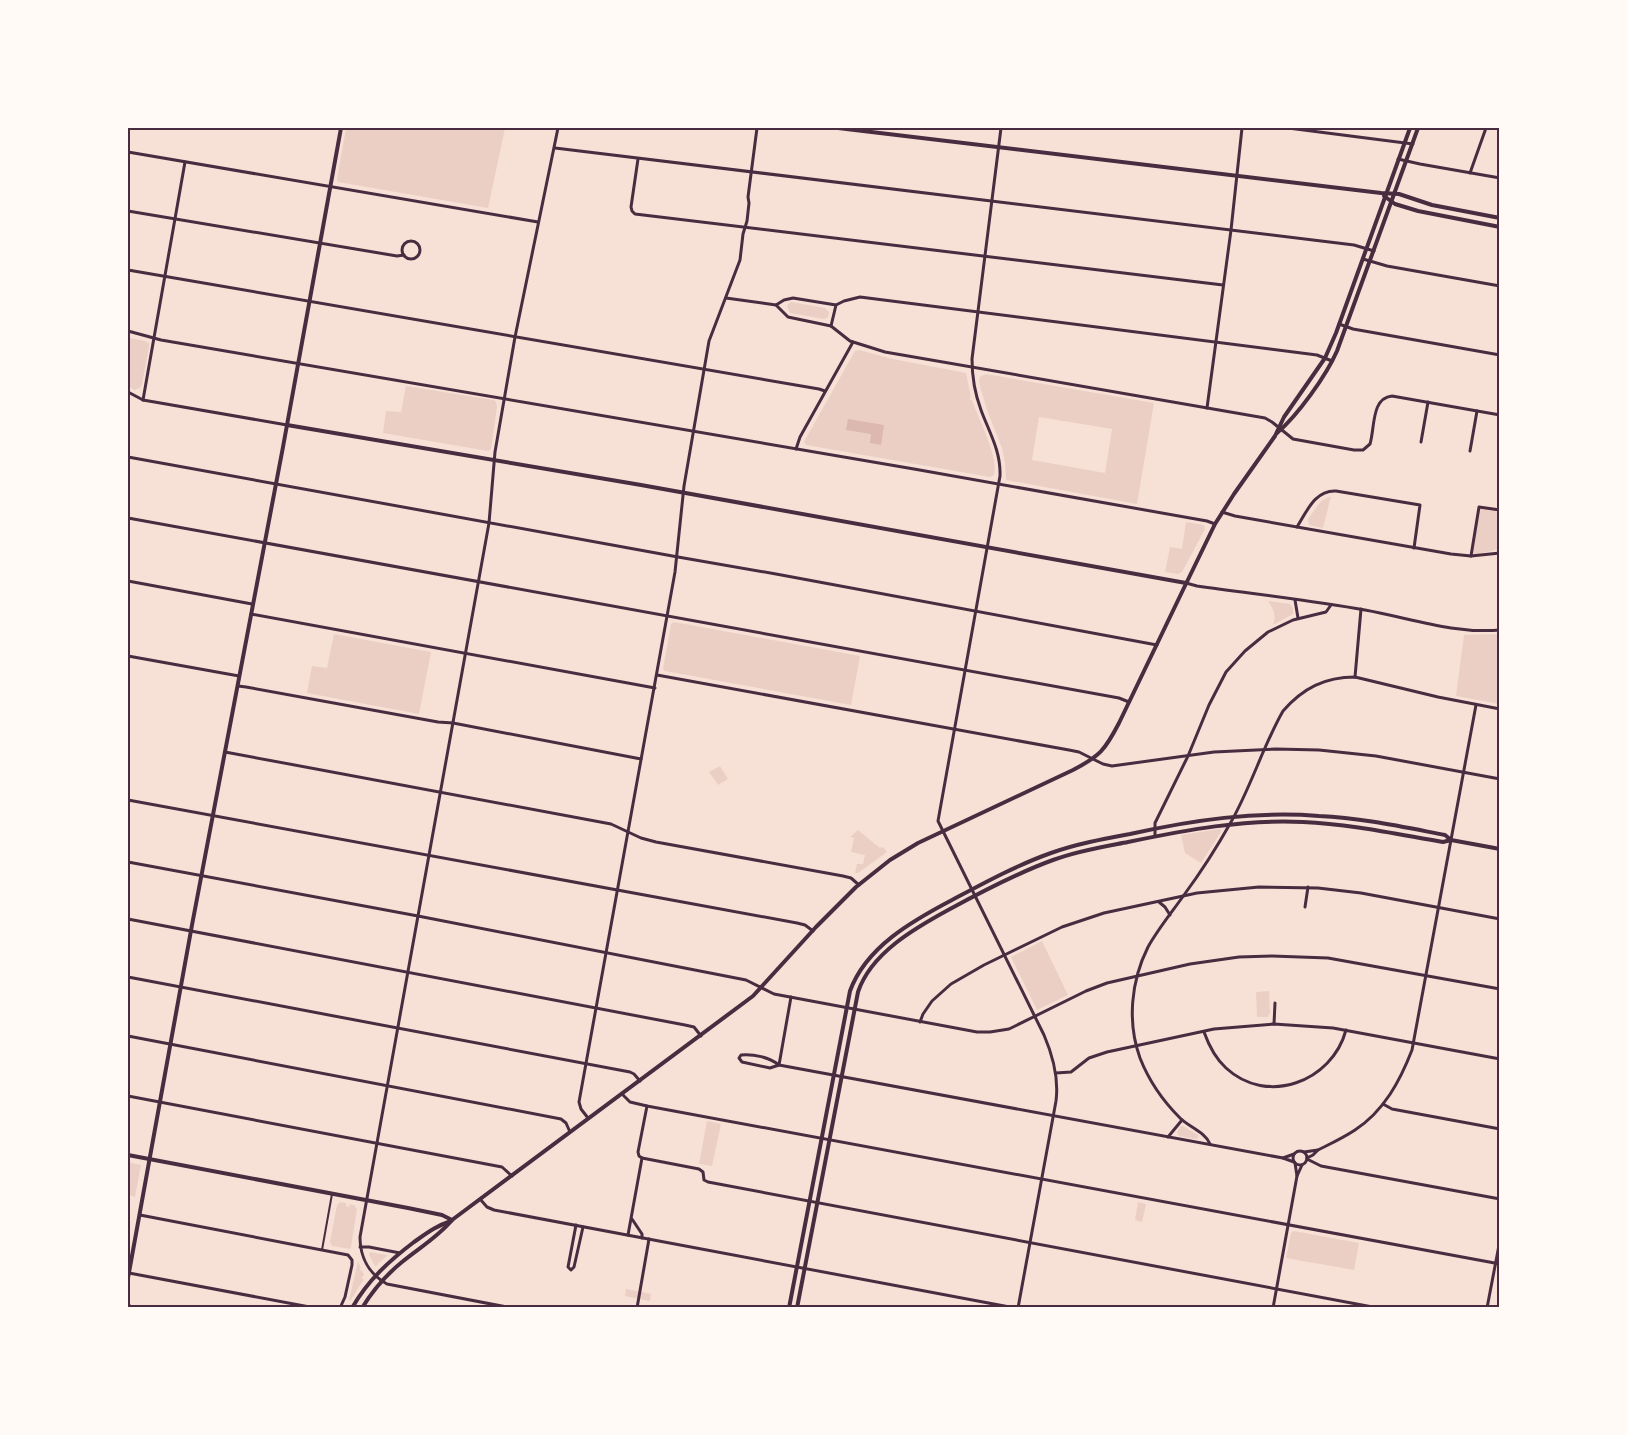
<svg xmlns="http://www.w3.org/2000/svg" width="1627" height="1435" font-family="'Varela Round',sans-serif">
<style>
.green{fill:#ebcfc5;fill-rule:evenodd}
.water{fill:#dcb8b0}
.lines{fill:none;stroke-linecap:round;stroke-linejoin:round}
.pedestrian{stroke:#4a2c40;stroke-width:2}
.minor{stroke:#4a2c40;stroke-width:3}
.tertiary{stroke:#4a2c40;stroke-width:4}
.secondary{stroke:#4a2c40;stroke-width:4}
.neatline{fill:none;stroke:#4a2c40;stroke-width:2}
</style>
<rect width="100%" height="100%" fill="#f7e1d7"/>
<g class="green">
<path d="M 346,128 L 505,128 L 488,208 L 338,182 L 337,180 Z"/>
<path d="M 791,302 L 825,308 L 829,312 L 828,317 L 824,319 L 790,313 L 787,307 L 788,304 Z"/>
<path d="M 130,338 L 145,341 L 149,343 L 149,347 L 142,384 L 140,388 L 134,390 L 128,386 L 128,339 Z"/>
<path d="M 859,350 L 893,359 L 966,373 L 971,397 L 970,397 L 970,400 L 972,400 C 978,419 999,456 994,475 L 990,477 L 806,445 L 804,442 L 805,440 L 855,351 Z"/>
<path d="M 986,374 L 1154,403 L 1137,504 L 1006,480 L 1005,463 L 1002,448 L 988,413 L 980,387 L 979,379 L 981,376 ZM 1039,417 L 1112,429 L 1105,473 L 1032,460 Z"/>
<path d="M 406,386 L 494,400 L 496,402 L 497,407 L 491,449 L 488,451 L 383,433 L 386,411 L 401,412 Z"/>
<path d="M 1331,496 L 1323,528 L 1309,525 L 1308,519 L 1321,501 Z"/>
<path d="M 1479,507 L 1499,510 L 1499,549 L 1471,556 Z"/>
<path d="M 1186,522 L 1204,525 L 1205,529 L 1182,572 L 1178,574 L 1165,572 L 1170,547 L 1182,549 Z"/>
<path d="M 1268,601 L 1290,604 L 1293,608 L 1293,614 L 1273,625 C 1277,616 1273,608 1268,601 Z"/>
<path d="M 674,622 L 860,656 L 851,705 L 665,671 L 663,669 L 671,624 Z"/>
<path d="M 334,634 L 431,652 L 419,714 L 307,693 L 312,666 L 327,668 Z"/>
<path d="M 1499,634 L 1499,704 L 1456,696 L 1464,635 Z"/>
<path d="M 720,766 L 728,779 L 718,785 L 709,772 Z"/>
<path d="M 1219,829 L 1221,830 L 1221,832 L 1201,863 L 1185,853 L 1181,835 Z"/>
<path d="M 858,830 L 880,848 L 883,847 L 887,852 L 858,873 L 855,873 L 857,864 L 863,864 L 865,855 L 851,852 L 854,838 L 850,837 Z"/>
<path d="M 1042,941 L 1068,995 L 1037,1010 L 1011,957 Z"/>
<path d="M 1269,991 L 1270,1013 L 1268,1017 L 1257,1017 L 1256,992 Z"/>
<path d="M 707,1121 L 721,1124 L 712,1166 L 699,1164 Z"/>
<path d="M 1181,1126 L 1183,1126 L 1198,1135 L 1198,1138 L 1195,1139 L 1179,1136 L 1177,1132 Z"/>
<path d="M 128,1162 L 141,1165 L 135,1197 L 128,1195 Z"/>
<path d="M 340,1202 L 346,1203 L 346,1206 L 349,1207 L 350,1204 L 354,1205 L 357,1209 L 351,1247 L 350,1249 L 332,1246 L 330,1242 L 337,1205 Z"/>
<path d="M 1138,1202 L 1146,1204 L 1142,1222 L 1135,1220 Z"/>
<path d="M 1294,1231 L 1359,1243 L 1354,1270 L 1286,1258 L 1291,1233 Z"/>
<path d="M 370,1252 L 387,1255 L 388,1255 L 379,1263 L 378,1262 L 378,1265 L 375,1266 L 369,1255 Z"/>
<path d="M 358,1261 L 361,1268 L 360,1269 L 360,1271 L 362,1270 L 364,1275 L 361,1278 L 364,1279 L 350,1301 L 349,1300 Z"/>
<path d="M 626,1289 L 651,1294 L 650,1301 L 625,1296 Z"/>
</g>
<path class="water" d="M 848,419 L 884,425 L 881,445 L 870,443 L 871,434 L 846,430 Z"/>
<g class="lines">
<path class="pedestrian" d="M 322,1250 L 332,1194"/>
<g class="minor">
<path d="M 1001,128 L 972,359 C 972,376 975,394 981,410 C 989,432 1001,451 1000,476 L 938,821 L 1044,1035 C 1053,1056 1059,1078 1056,1101 L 1018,1308"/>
<path d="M 1288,128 L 1413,144"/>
<path d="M 555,148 L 1354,245 L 1374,251"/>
<path d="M 128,152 L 538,222"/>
<path d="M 638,159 L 631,207 L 632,211 L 635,214 L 1223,285"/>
<path d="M 1398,159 L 1420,164 L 1500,178"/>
<path d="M 1470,173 L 1486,128"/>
<path d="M 128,211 L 397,256 L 404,255"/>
<circle cx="411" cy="250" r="9"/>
<path d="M 1363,259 L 1387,266 L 1500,286"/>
<path d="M 128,270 L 819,389 L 825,391"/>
<path d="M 726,298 L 776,305 L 788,317 L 831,326 L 850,341 L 885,352 L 1265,418 L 1272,422 L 1293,439 L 1354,450 L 1363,450 L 1370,444 C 1375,428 1371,398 1392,396 L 1500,415"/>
<path d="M 776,305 L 784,300 L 793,298 L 836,305 L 844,301 L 860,297 L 1317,355 L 1332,361"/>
<path d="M 1339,324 L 1353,329 L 1500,355"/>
<path d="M 831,326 L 836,305"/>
<path d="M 128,331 L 161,340 L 914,469 L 1207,521 L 1215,524"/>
<path d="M 128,392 L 143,400 L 287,425"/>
<path d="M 143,400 L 185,162"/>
<path d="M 1207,408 L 1231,230 L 1242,128"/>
<path d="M 1421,442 L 1428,402"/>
<path d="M 796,449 L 800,437 L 853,342"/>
<path d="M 1470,451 L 1477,411"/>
<path d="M 128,457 L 678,557 L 776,574 L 1157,645"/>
<path d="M 1222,512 L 1235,516 L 1451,554 L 1471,556 L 1500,553"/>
<path d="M 128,518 L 1119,698 L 1129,702"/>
<path d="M 1297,527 C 1307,511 1315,490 1336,491 L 1420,505 L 1414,548"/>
<path d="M 1471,556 L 1479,507 L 1500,510"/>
<path d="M 128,581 L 252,604"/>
<path d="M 1186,583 L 1197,586 C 1253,594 1309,600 1365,610 C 1410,618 1453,634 1500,630"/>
<path d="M 1295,600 L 1298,618"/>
<path d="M 251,614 L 655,688"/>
<path d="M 128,656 L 239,676"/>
<path d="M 657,675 L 1069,750 L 1079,752 L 1103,764 L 1112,766 L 1214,752 L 1276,749 L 1319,750 L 1376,756 L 1500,779"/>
<path d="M 1355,677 L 1361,609"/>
<path d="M 238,686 L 246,687 L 438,722 L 453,723 L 641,759"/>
<path d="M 225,752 L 611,824 L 641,838 L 656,842 L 843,876 L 851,878 L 859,885"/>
<path d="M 128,800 L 797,923 L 805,925 L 813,931"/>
<path d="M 1155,836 L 1155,823 L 1188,756 L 1209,705 L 1226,672 L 1245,651 L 1268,632 L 1293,620 L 1326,612 L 1331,605"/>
<path d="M 128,862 L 418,916 L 746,980 L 774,994 L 977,1032 L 990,1032 L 1009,1029 L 1086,991 L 1107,983 L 1190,964 L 1239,957 L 1272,956 L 1328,958 L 1500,989"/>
<path d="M 1159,902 L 1165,907 L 1170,915"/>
<path d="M 1305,907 L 1308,887"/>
<path d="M 128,919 L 685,1025 L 694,1027 L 701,1036"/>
<path d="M 128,977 L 630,1072 L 634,1074 L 640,1081"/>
<path d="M 920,1022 L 923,1014 L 932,1001 L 951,984 L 984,965 L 1062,927 L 1104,913 L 1197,893 L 1259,887 L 1318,888 L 1361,893 L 1500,919"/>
<path d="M 1274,1024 L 1275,1003"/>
<path d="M 1204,1032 C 1209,1046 1215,1058 1226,1068 C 1267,1106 1332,1082 1346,1030"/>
<path d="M 128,1036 L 561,1119 L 566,1123 L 570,1132"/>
<path d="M 779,1065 C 769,1057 754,1054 741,1055 L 739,1058 L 742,1062 L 770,1068 L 779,1065 L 1283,1158"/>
<path d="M 779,1065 L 791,997"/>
<path d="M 1056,1073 L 1071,1072 L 1089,1058 L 1107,1052 L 1214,1029 L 1274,1024 L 1333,1028 L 1500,1059"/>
<path d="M 622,1094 L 630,1102 L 647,1106 L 1500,1264"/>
<path d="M 128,1096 L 502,1167 L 512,1176"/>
<path d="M 1383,1104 L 1392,1109 L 1500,1129"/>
<path d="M 588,1118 L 581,1109 L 579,1102 L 675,572 L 684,486 L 709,341 L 740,260 L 743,234 L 747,221 L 749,203 L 748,197 L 757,128"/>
<path d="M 1168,1137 L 1182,1120"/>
<path d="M 1210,1144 C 1205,1132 1189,1127 1180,1118 C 1162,1100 1149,1081 1140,1058 C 1127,1022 1131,981 1148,947 C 1158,929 1172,912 1184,895 C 1201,872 1217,847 1231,822 C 1251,787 1263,746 1283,711 C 1303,688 1325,677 1355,677 L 1438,697 L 1500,709"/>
<path d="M 1318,1150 C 1330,1144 1343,1138 1355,1130 C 1384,1111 1400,1081 1412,1050 L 1476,705"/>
<circle cx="1300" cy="1158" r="7"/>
<path d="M 1304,1152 L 1318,1150 L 1313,1155 L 1307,1158"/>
<path d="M 642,1158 L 699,1169 L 703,1172 L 704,1180 L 708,1182 L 1378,1308"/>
<path d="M 1307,1159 L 1321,1166 L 1500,1199"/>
<path d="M 1294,1162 L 1283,1158 L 1294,1154"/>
<path d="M 1295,1163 L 1297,1176 L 1302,1165"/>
<path d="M 480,1199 L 487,1207 L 494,1210 L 1015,1308"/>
<path d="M 140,1215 L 348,1255 L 352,1260 L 352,1265 L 345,1297 L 340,1308"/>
<path d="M 632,1219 L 642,1234 L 642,1238"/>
<path d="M 576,1225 L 568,1267 L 571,1270 L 574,1267 L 583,1227"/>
<path d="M 628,1235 L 642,1158 L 639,1156 L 638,1152 L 647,1106"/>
<path d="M 360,1247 L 369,1247 L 400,1253"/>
<path d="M 129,1273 L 315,1308"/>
<path d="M 512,1308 L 387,1284 C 369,1274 360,1257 360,1237 L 489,523 L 495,452 L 515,337 L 558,128"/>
<path d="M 637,1308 L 649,1239"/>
<path d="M 1273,1308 L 1297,1176"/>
<path d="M 1487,1308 L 1500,1240"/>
</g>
<g class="tertiary">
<path d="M 287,425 L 641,485 L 1186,583"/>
<path d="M 128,1155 L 408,1208 L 442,1215 L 452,1220"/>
<path d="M 128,1278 L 192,925 L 283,447 L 341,128"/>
<path d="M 128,1305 L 131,1308"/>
<path d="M 789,1308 L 850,991 C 866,947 912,921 952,900 C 984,883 1017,865 1051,853 C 1076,844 1103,839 1130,834 C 1193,820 1255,811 1319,816 C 1362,818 1403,827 1445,835 L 1451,840 L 1500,849"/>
<path d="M 797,1308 L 858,992 C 871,953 915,928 950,909 C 983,891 1017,873 1053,860 C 1077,851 1102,847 1128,842 C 1186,830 1244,819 1303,822 C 1350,824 1396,834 1443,842 L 1451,840"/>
</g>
<g class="secondary">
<path d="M 838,128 L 1381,193 L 1399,194 L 1432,205 L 1500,218"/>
<path d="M 1384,196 L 1395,204 L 1418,211 L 1500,227"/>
<path d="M 1277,433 C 1298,415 1326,376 1337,351 L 1418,128"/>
<path d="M 352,1308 C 368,1280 389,1261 414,1242 C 427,1233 436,1226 451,1221"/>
<path d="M 362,1308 C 373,1290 386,1275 402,1262 C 419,1248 438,1237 452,1220 L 753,996 L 816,927 L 856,887 L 890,860 L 918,843 L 1073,770 C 1100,756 1105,750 1119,723 L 1182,592 L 1215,524 L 1234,494 L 1275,436 L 1284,417 L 1325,358 L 1336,333 L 1410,128"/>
</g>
</g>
<rect width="1627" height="1435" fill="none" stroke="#fffaf5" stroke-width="258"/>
<rect x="129" y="129" width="1369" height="1177" class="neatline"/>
</svg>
